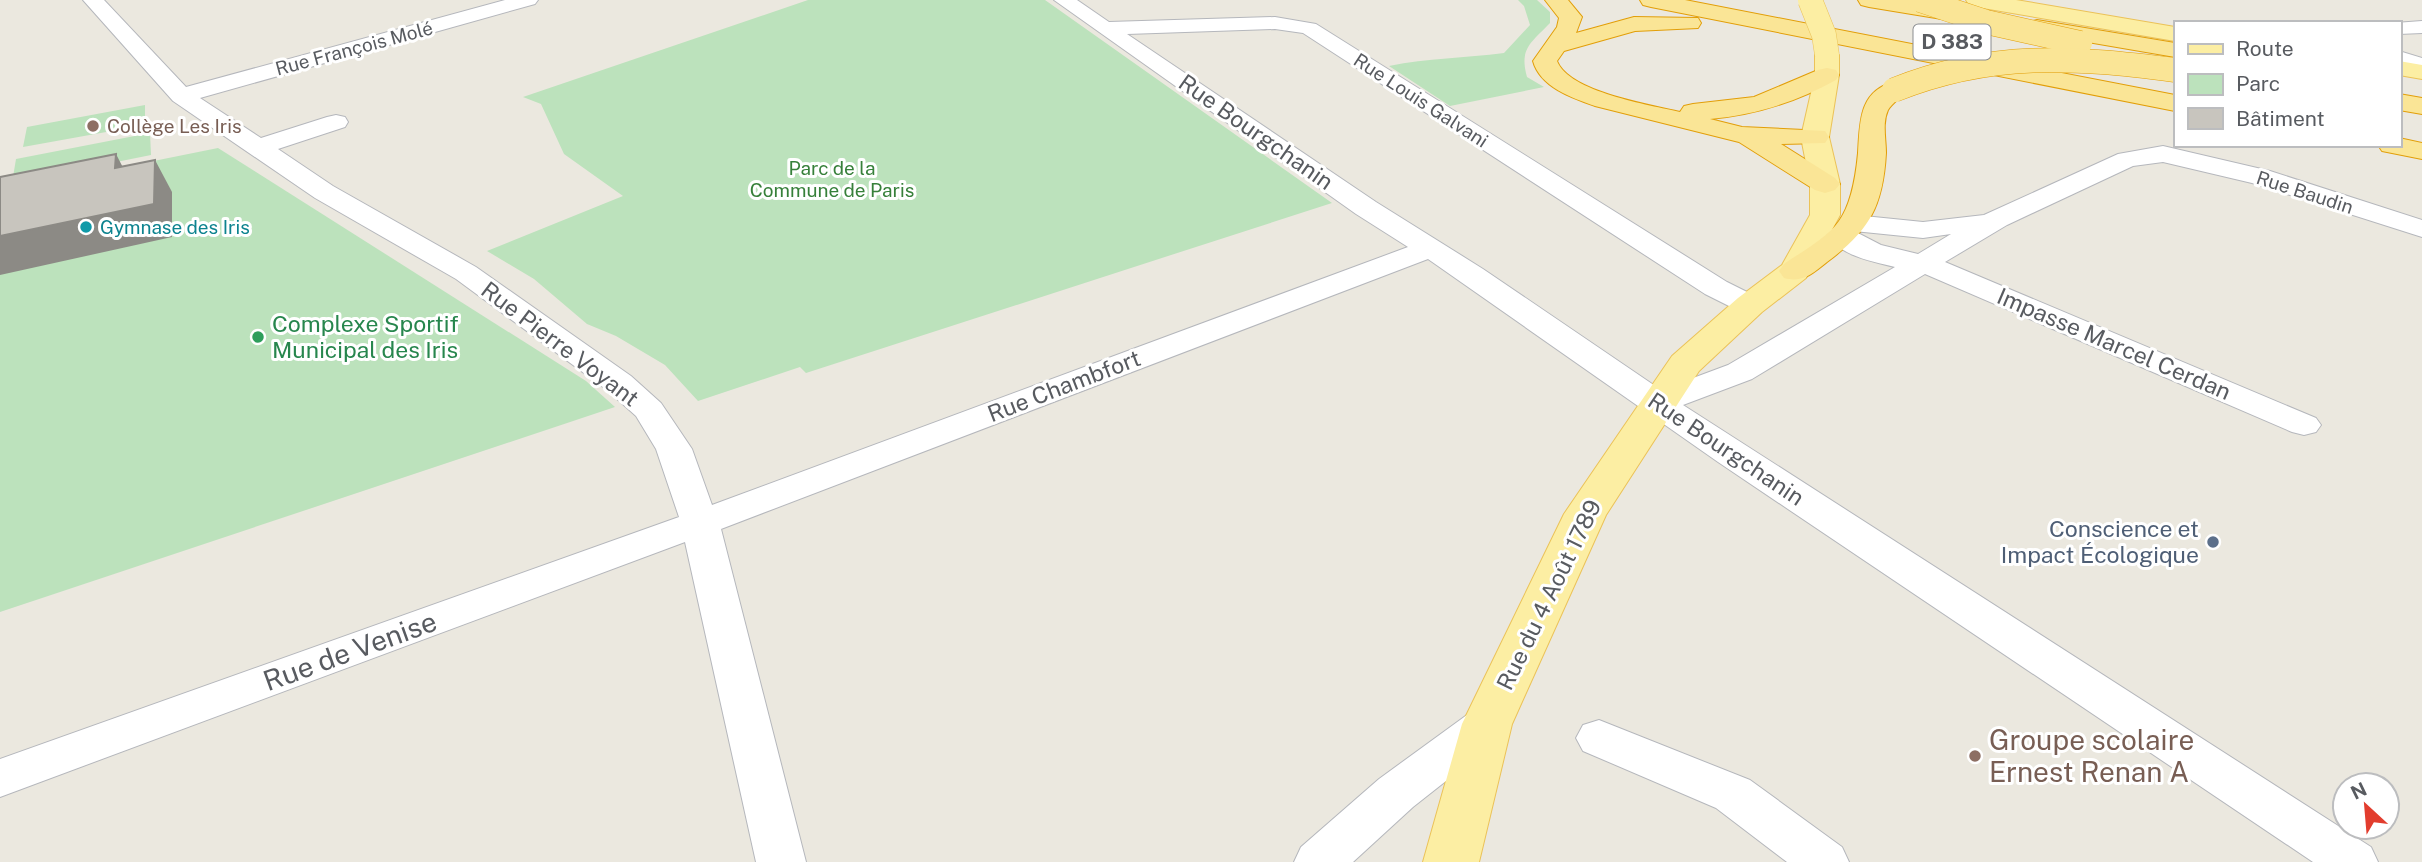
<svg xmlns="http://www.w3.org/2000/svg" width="2422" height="862" font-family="'Public Sans',sans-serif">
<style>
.green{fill:#bce2bc}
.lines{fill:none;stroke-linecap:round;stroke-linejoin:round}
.minor-casing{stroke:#b5b7bc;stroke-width:2}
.primary-casing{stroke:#ebc258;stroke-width:2}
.trunk-casing{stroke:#e29e08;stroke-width:2}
.minor{fill:#fff;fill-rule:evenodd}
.primary{fill:#fceea3;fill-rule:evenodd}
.trunk{fill:#fae596;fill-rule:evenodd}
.primary-bridge-casing{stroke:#ebc258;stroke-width:25;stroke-linecap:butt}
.trunk-bridge-casing{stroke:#e29e08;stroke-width:25;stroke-linecap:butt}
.primary-bridge{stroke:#fceea3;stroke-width:24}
.trunk-bridge{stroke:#fae596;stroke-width:24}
.shaded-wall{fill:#8c8a85}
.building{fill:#c8c5be;stroke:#8c8a85;stroke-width:2}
.education-dot{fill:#8d6e63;stroke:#fff;stroke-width:2.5}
.culture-dot{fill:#0f9aa8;stroke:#fff;stroke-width:2.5}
.leisure-dot{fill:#2e9e5b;stroke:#fff;stroke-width:2.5}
.service-dot{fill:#5c6f8a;stroke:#fff;stroke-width:2.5}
.labels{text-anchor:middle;stroke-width:6;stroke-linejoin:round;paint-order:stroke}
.far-street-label{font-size:19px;fill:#585b60;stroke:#fff}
.far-education-label{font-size:19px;fill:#785e54;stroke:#fff;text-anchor:start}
.far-park-label{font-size:19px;fill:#37803a;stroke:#fff}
.far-culture-label{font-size:19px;fill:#0d838f;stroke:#fff;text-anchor:start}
.shield{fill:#fff;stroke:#8a8c90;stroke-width:2}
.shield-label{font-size:21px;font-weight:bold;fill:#585b60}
.street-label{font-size:23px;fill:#585b60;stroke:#fff}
.leisure-label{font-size:23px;fill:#27864d;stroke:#fff;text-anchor:start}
.service-label{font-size:23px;fill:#4e5e75;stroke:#fff;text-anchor:end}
.near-street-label{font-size:28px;fill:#585b60;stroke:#fff}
.near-education-label{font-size:28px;fill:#785e54;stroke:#fff;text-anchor:start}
</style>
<rect width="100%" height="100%" fill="#ebe8df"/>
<g class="green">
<path d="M 808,0 L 1045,0 L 1332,203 L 806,373 L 800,367 L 698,401 L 665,365 L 616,336 L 587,324 L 534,279 L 487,251 L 623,196 L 564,154 L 541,104 L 523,97 Z"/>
<path d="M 1518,0 L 1537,0 L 1550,12 L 1550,23 C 1531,43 1519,48 1527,77 L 1544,87 L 1450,106 L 1389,66 C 1428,58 1465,58 1504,53 L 1530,25 L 1524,6 Z"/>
<path d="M 145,105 L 145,125 L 23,147 L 27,127 Z"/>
<path d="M 150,133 L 151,155 L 12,183 L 16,159 Z"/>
<path d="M 218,148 L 586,381 L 615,407 L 0,612 L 0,192 Z"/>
</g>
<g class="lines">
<defs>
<g id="minor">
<path d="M 83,0 L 104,0 L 186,87 L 505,0 L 538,0 L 535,4 L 200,98 L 261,138 L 327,117 L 336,115 L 345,117 L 348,122 L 345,127 L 278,149 L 333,186 L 476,267 L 631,376 L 661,403 L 692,449 L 712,505 L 1408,247 L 1356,214 L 1054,0 L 1077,0 L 1109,22 L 1275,17 L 1316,24 L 1727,282 L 1761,299 L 1765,305 L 1761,311 L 1750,314 L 1739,311 L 1705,294 L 1303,33 L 1275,29 L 1127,34 L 1376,202 L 1483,269 L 1661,390 L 1728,365 L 1895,267 C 1874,262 1841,256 1828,236 L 1832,230 L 1844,228 L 1840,223 L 1844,217 L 1854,215 L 1923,222 L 1984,215 L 2118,154 L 2163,146 L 2270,171 L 2422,220 L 2422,237 L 2252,183 L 2163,162 L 2133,166 L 2007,225 L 1945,262 L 2316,418 L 2321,425 L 2316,432 L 2304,435 L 2292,432 L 1925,274 L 1752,379 L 1683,405 L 2371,847 L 2378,862 L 2313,862 L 1718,462 L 1428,259 L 721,529 L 806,862 L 756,862 L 685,542 L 0,797 L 0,759 L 679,517 L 656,449 L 636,416 L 607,390 L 456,279 L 315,198 L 173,101 ZM 1854,231 L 1923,238 L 1951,234 L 1918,254 L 1881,245 Z"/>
<path d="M 2422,21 L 2422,33 L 2399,34 L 2399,23 L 2395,23 Z"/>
<path d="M 2399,51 L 2422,58 L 2422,72 L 2399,65 Z"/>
<path d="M 1487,706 L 1503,712 L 1510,724 L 1503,736 L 1413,807 L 1353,862 L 1294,862 L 1301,847 L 1379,779 L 1471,712 Z"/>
<path d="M 1599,720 L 1750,780 L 1842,847 L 1849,862 L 1787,862 L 1716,808 L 1583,751 L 1576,738 L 1583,725 Z"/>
</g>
<g id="primary">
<path d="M 1966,0 L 2016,0 L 2175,27 L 2175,41 L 1977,7 L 1969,5 Z"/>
<path d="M 1827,48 L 1836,50 L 1839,55 L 1839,75 L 1829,137 L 1840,184 L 1840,215 L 1806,278 L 1762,312 L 1699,371 L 1606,515 L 1512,724 L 1479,862 L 1423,862 L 1462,724 L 1564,514 L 1672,356 L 1738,298 L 1782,265 L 1810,215 L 1810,184 L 1801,137 L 1815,75 L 1815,55 L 1818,50 Z"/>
<path d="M 2399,61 L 2422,65 L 2422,79 L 2399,75 Z"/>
</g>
<g id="trunk">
<path d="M 1545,0 L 1568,0 L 1582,17 L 1576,33 L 1634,17 L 1698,18 L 1701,23 L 1698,28 L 1635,31 L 1564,51 L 1557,61 C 1569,92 1650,105 1680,112 L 1684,106 L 1693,104 L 1754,97 L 1818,70 L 1827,68 L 1836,70 L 1839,75 L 1836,80 C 1796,102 1756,115 1710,119 L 1742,127 L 1825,131 L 1829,137 L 1825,143 L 1781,144 L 1835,178 L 1840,184 L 1835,190 L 1825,193 L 1815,190 L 1739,142 L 1595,106 C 1572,98 1540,87 1533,61 L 1557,27 L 1559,18 Z"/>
<path d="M 1640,0 L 1685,0 L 2175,95 L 2175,111 L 1651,7 L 1643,5 Z"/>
<path d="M 1858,0 L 1909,0 L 1960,8 L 1968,10 L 1971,15 L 1968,20 L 1960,22 L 1869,7 L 1861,5 Z"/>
<path d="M 2037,20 L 2175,43 L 2175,57 L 2029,32 L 2026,27 L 2029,22 Z"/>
<path d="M 1894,82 L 1903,85 L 1907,90 C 1902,97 1892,103 1888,110 C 1882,123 1886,139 1886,153 C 1883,207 1869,231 1827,262 C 1812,274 1803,283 1784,278 L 1779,271 L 1784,264 C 1801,252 1827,238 1839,221 C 1852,203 1856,174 1858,153 C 1860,124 1858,91 1894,82 Z"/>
<path d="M 2399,94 L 2422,98 L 2422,114 L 2399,110 Z"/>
<path d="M 2399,138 L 2422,143 L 2422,159 L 2382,151 L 2378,145 L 2399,145 Z"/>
</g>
</defs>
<use href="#minor" class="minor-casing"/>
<use href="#primary" class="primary-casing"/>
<use href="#trunk" class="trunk-casing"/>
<use href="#minor" class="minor"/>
<use href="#primary" class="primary"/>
<use href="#trunk" class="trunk"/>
<defs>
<path id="primary-bridge" d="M 1810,0 L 1824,35 L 1827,55"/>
<g id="trunk-bridge">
<path d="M 1920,0 L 1986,22 L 2080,43"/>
<path d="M 1894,90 C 1991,51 2073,57 2175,70"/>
</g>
</defs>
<use href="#primary-bridge" class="primary-bridge-casing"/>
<use href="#trunk-bridge" class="trunk-bridge-casing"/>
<use href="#primary-bridge" class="primary-bridge"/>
<use href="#trunk-bridge" class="trunk-bridge"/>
</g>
<g class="shaded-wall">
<path d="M 116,154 L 133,187 L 115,168 Z"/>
<path d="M 155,160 L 172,192 L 172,237 L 0,275 L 0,236 Z"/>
</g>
<path class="building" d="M 116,154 L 115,168 L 155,160 L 154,204 L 0,236 L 0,177 Z"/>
<g class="education-dot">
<circle cx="93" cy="126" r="7"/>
<circle cx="1975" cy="756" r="7"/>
</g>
<circle class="culture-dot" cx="86" cy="227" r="7"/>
<circle class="leisure-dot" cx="258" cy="337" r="7"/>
<circle class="service-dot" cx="2213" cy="542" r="7"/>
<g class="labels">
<g class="far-street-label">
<text transform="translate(354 48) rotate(-15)" y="7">Rue François Molé</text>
<text transform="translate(1421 100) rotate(33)" y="7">Rue Louis Galvani</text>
<text transform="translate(2305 192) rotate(18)" y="7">Rue Baudin</text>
</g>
<g class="far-education-label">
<text x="107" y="133">Collège Les Iris</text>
</g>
<g class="far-park-label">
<text x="832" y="175">Parc de la<tspan x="832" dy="22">Commune de Paris</tspan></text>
</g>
<g class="far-culture-label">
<text x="100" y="234">Gymnase des Iris</text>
</g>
<rect class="shield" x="1913.5" y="24.5" width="77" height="35" rx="5"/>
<g class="shield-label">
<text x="1952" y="49">D 383</text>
</g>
<g class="street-label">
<text transform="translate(1256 132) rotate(35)" y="8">Rue Bourgchanin</text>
<text transform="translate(560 344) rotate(37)" y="8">Rue Pierre Voyant</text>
<text transform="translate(2114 344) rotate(23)" y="8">Impasse Marcel Cerdan</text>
<text transform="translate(1064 386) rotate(-21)" y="8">Rue Chambfort</text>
<text transform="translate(1726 449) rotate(34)" y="8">Rue Bourgchanin</text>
<text transform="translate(1549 595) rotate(-64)" y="8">Rue du 4 Août 1789</text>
</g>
<g class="leisure-label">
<text x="272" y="332">Complexe Sportif<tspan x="272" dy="26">Municipal des Iris</tspan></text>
</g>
<g class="service-label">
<text x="2199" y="537">Conscience et<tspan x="2199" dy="26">Impact Écologique</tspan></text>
</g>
<g class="near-street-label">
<text transform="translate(350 651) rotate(-20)" y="10">Rue de Venise</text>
</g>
<g class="near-education-label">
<text x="1989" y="750">Groupe scolaire<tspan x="1989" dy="32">Ernest Renan A</tspan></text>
</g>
</g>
<rect x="2174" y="21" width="228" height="126" fill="#ffffff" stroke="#bcbdbf" stroke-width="2"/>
<rect x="2188" y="44" width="35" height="10" fill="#fceea3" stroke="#bcbdbf" stroke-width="2"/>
<text x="2236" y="56" font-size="21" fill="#585b60">Route</text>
<rect x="2188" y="74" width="35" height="21" fill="#bce2bc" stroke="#bcbdbf" stroke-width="2"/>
<text x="2236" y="91" font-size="21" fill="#585b60">Parc</text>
<rect x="2188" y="108" width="35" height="21" fill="#c8c5be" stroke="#bcbdbf" stroke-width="2"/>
<text x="2236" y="126" font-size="21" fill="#585b60">Bâtiment</text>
<g transform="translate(2366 806) rotate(334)"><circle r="33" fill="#ffffff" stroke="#bcbdbf" stroke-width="2"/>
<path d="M0-5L12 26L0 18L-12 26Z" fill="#e23d2e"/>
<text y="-10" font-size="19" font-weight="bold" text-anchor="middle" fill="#585b60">N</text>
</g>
</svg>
